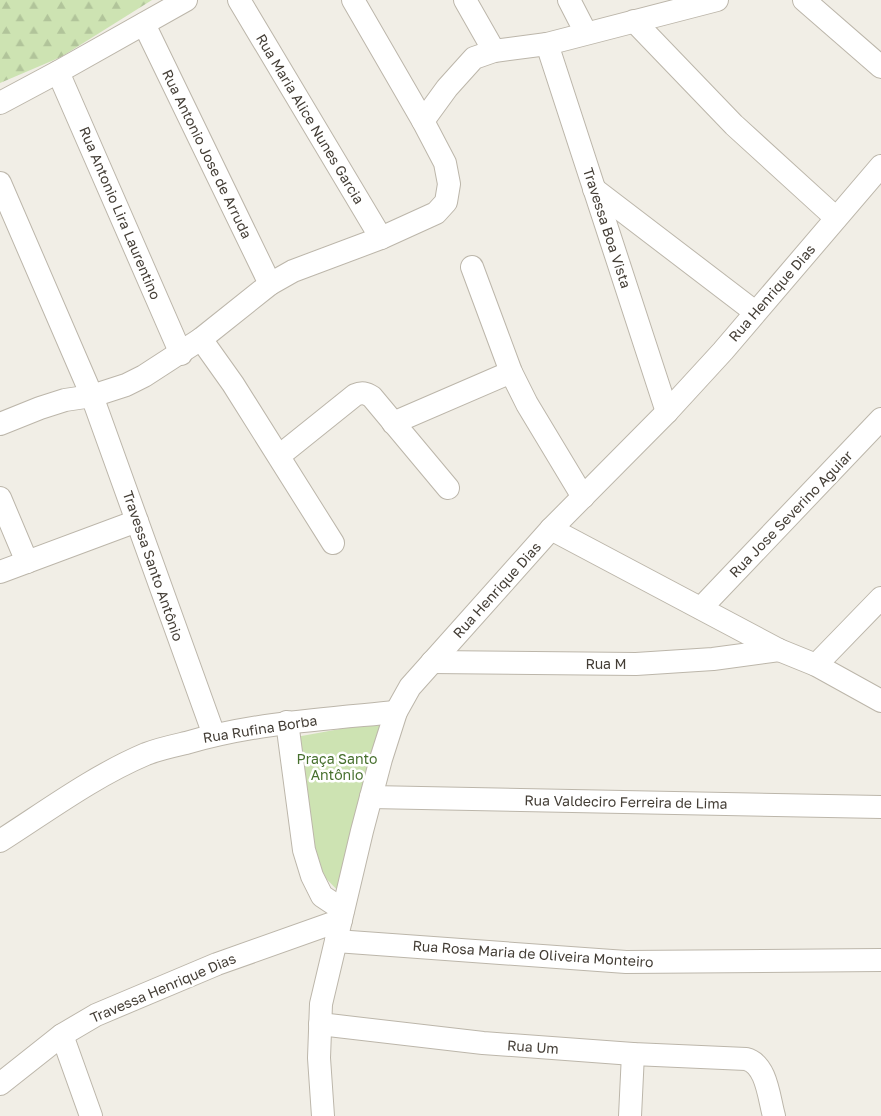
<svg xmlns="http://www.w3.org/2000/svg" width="881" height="1116" font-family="'Golos Text',sans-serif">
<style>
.green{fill:#cde3b2}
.forest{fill:url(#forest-firs)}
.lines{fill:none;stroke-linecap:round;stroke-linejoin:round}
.street-casing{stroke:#bcb6aa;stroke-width:24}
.street{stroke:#fff;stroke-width:22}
.labels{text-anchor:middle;stroke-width:5;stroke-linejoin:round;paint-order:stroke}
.street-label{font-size:14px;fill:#443e36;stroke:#fff}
.park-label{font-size:14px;fill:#47702e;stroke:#fff}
</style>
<defs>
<pattern id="forest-firs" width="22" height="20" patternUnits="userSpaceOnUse" patternTransform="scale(1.25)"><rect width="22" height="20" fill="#cde3b2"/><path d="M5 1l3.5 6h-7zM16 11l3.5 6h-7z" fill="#b1c49a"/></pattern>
</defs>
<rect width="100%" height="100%" fill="#f1eee6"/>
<path class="green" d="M 384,721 L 342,895 L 315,867 L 296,737 Z"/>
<path class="forest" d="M 0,0 L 152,0 L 61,57 L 0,83 Z"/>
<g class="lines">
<defs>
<g id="street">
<path d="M 239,0 L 381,238"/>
<path d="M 465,0 L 494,51"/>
<path d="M 569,0 L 586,33"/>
<path d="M 804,0 L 881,67"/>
<path d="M 634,21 L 734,125 L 836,218"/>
<path d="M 144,24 L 270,284"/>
<path d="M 547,44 L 667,412"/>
<path d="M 58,72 L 181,354"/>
<path d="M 0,103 L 58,72 L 186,0"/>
<path d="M 423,121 L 447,88 L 474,58 L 494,51 L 547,44 L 717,0"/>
<path d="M 0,183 L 92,396 L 214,735"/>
<path d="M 594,189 L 755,312"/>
<path d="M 472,267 L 511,372 L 527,404 L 583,497"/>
<path d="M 201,339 L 233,384 L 333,543"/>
<path d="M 393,423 L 511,372"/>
<path d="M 0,424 L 40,408 L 65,400 L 92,396 L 126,385 L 144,376 L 201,339 L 270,284 L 293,271 L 381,238 L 436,213 L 446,202 L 449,184 L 445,163 L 423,121 L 353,0"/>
<path d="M 279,456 L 355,395 C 362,392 366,393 372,397 L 448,488"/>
<path d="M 0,498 L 27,562"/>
<path d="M 551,529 L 779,650 L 816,665 L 881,701"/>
<path d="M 0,572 L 137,521"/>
<path d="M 701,608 L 881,419"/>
<path d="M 432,662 L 636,664 L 713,659 L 779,650"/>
<path d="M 816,665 L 881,598"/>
<path d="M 287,722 L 304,850 L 312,876 L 322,896 L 343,910"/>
<path d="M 371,797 L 881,807"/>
<path d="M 0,841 C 47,811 94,776 146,754 C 159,749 173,746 186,743 C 254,723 325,719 396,712"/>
<path d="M 336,941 L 626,962 L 881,960"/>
<path d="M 320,1024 L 483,1043 L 633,1054 L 746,1059 C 767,1064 769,1099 774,1116"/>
<path d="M 62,1035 L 91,1116"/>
<path d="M 0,1084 L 62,1035 L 96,1015 L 217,964 L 341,920"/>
<path d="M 323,1116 L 319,1058 L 321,1004 L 362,831 L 381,759 L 396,712 L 410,687 L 551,529 L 667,412 L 723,351 L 881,166"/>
<path d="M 630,1116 L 633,1054"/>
</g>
</defs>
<use href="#street" class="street-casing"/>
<use href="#street" class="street"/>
</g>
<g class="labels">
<g class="street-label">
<text transform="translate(310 119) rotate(59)" y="5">Rua Maria Alice Nunes Garcia</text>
<text transform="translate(207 154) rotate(64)" y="5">Rua Antonio Jose de Arruda</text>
<text transform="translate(120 213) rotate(67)" y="5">Rua Antonio Lira Laurentino</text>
<text transform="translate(607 228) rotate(72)" y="5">Travessa Boa Vista</text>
<text transform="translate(772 293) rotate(-49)" y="5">Rua Henrique Dias</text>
<text transform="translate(791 514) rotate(-46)" y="5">Rua Jose Severino Aguiar</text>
<text transform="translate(153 566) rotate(71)" y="5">Travessa Santo Antônio</text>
<text transform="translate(497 590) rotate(-48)" y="5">Rua Henrique Dias</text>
<text x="606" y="669">Rua M</text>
<text transform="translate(260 729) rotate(-9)" y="5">Rua Rufina Borba</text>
<text transform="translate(626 802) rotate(1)" y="5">Rua Valdeciro Ferreira de Lima</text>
<text transform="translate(533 954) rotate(4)" y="5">Rua Rosa Maria de Oliveira Monteiro</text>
<text transform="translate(163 988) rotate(-23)" y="5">Travessa Henrique Dias</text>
<text transform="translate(533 1047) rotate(4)" y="5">Rua Um</text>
</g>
<g class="park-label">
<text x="337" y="764">Praça Santo<tspan x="337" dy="16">Antônio</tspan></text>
</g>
</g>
</svg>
